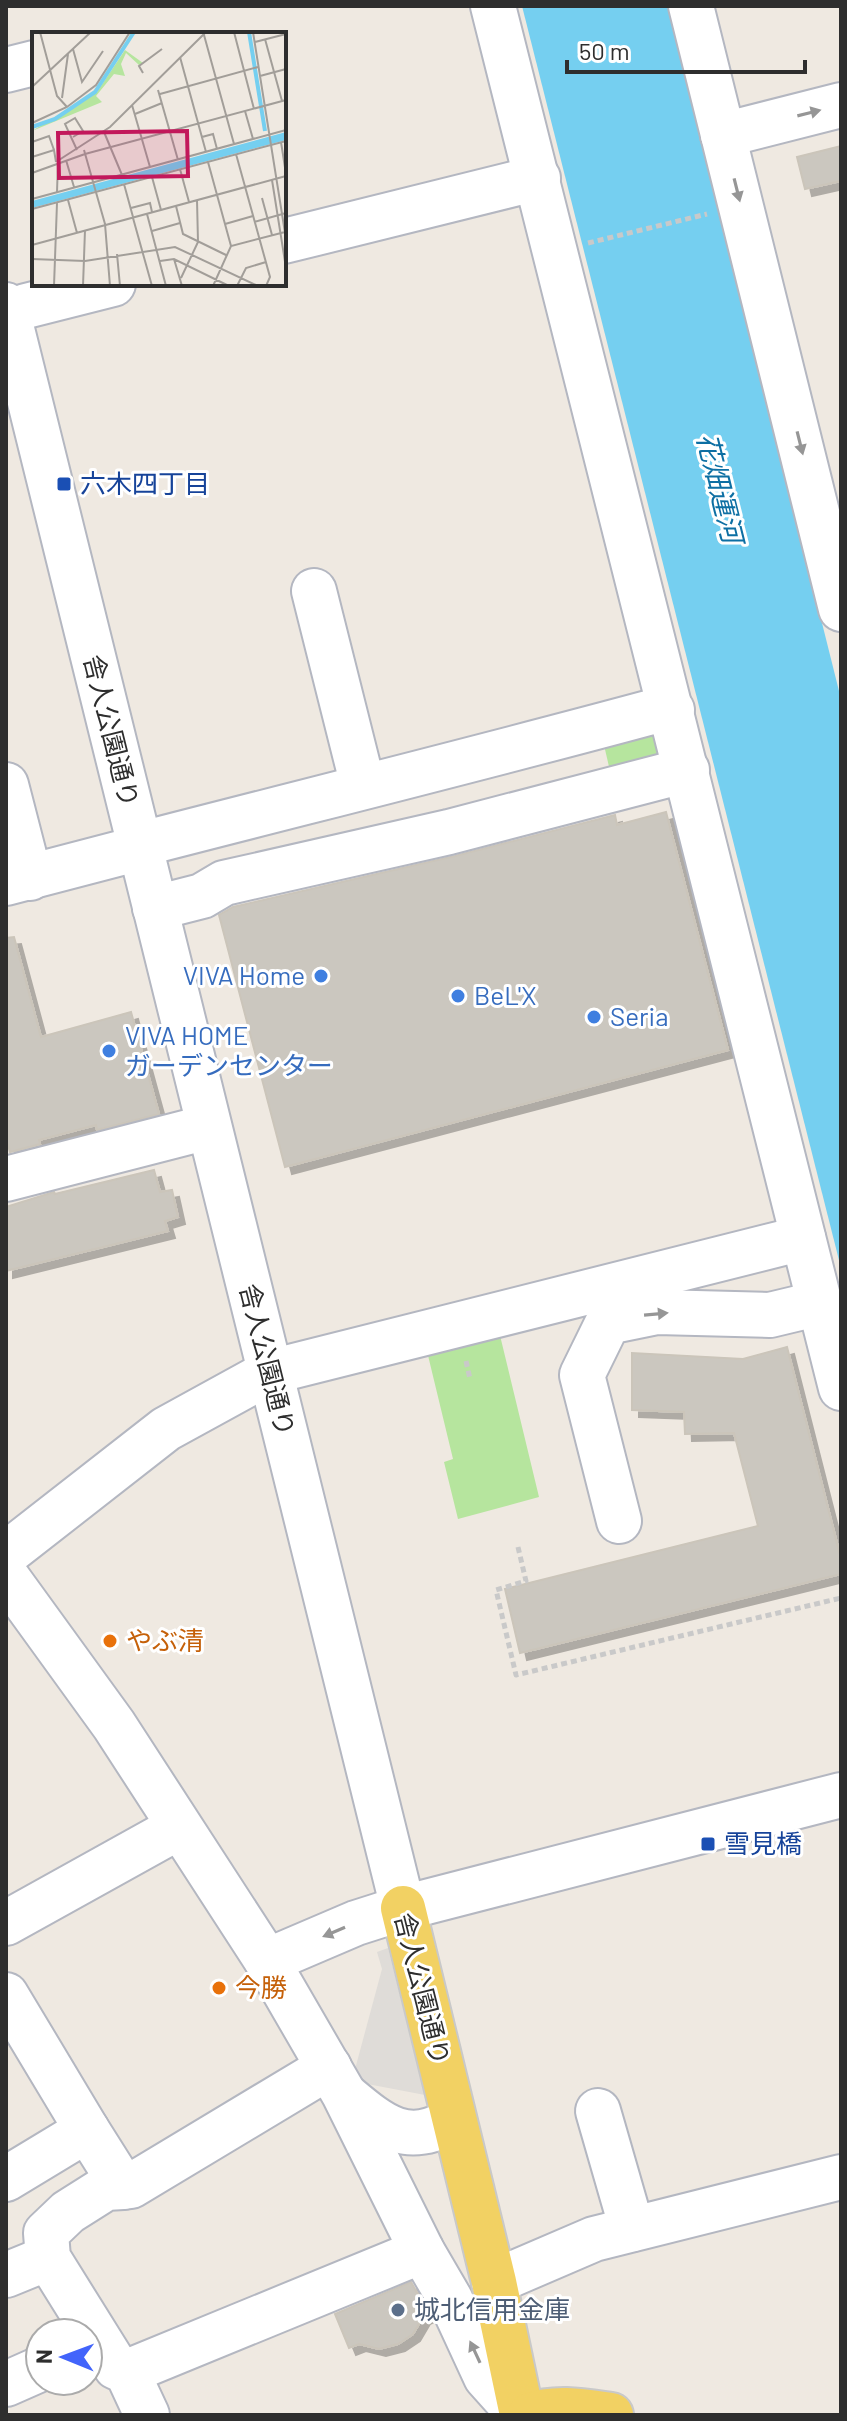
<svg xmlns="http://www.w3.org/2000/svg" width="847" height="2421" font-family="Barlow,'Noto Sans JP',sans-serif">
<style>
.green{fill:#b6e59e}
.plaza{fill:#dfdcd8}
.water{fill:#75cff0}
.building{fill:#cbc7bf;stroke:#cbc5ba;stroke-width:2;filter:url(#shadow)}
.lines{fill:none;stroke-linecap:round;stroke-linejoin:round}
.minor-casing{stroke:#b4b7c1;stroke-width:48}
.major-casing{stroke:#c9c9c9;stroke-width:48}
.path{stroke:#c9c9c9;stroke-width:5;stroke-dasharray:6 4;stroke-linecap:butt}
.minor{stroke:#fff;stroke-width:44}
.major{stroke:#f2d163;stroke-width:44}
.oneway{fill:#969696}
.transit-dot{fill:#1a4fb4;stroke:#fff;stroke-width:3}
.shop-dot{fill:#3f7fe0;stroke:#fff;stroke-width:3}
.food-dot{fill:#e8710a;stroke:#fff;stroke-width:3}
.service-dot{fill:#5c6f8a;stroke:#fff;stroke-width:3}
.labels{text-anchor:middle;stroke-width:6;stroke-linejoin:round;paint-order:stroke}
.transit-label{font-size:26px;fill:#164399;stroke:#fff;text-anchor:start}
.street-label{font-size:26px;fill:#2e2e2e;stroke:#fff}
.shop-label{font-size:26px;fill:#366cbe;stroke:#fff;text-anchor:start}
.food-label{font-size:26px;fill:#c56008;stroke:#fff;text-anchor:start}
.service-label{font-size:26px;fill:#4e5e75;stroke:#fff;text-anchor:start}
.water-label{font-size:28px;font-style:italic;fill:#0d6fa3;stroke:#fff}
.inset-river{fill:none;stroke:#75cff0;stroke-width:4}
.inset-road{fill:none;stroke:#a29e99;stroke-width:2}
.view{fill:#c2185b;fill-opacity:0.15;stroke:#c2185b;stroke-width:4}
.inset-edge{fill:none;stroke:#2e2e2e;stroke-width:4}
</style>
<defs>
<filter id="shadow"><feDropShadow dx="7" dy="7" stdDeviation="0" flood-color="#0004"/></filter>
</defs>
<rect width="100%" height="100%" fill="#efe9e1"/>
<g class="green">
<path d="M 655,734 L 660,759 L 610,771 L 604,745 Z"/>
<path d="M 497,1323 L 539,1497 L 458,1519 L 444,1462 L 453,1459 L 425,1343 Z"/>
</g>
<path class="plaza" d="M 388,1948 L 425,2095 L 362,2083 L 354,2073 L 382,1969 L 377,1952 Z"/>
<path class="water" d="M 522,6 L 668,6 L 841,699 L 841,1268 Z"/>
<g class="building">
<path d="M 841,146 L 841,181 L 805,189 L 797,157 Z"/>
<path d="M 666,812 L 728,1050 L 285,1167 L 219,915 L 233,907 L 455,856 L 615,815 L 617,825 Z"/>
<path d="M 14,937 L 41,1037 L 131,1012 L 159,1114 L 97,1130 L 96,1125 L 39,1140 L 40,1144 L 10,1152 L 6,1139 L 6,938 Z"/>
<path d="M 154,1170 L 160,1192 L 172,1190 L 178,1217 L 165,1221 L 168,1231 L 6,1271 L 6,1207 L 54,1192 L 55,1194 Z"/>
<path d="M 787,1347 L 841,1559 L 841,1574 L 520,1653 L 505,1589 L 758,1526 L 734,1433 L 685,1434 L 684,1412 L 632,1410 L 632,1353 L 743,1359 Z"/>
<path d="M 411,2282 L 429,2314 L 423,2317 L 413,2334 L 398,2344 L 379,2349 L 359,2344 L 349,2348 L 335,2314 Z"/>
</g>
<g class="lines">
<defs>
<g id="minor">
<path d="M 493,6 L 841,1388"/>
<path d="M 691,6 L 841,609"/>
<path d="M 6,70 L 34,63"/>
<path d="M 723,135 L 841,105"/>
<path d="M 284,241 L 538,178"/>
<path d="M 6,305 L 403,1908"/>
<path d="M 6,315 L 26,306 L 113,284"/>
<path d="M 314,591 L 363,786"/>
<path d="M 6,785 L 30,878"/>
<path d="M 6,883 L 140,848 L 157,840 C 320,798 485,757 648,713 L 672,710"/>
<path d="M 155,908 L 202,896 L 224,883 L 449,832 L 687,770"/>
<path d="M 6,1179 L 208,1127"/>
<path d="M 619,1521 L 582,1375 L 608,1322 L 657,1312 L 770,1315 L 820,1303"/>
<path d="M 6,1554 L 166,1429 L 270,1372 L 803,1238"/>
<path d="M 6,1576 L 114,1725 L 267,1961 L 344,2094 L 422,2251 L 450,2299 L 486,2377 L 520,2415"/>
<path d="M 6,1923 L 179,1827"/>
<path d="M 267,1961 L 356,1923 L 403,1908 L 841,1795"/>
<path d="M 6,1995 L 87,2130"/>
<path d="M 346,2096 C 383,2127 407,2147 453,2120"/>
<path d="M 598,2111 L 632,2229"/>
<path d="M 6,2179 L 87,2130 L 123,2187 L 131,2186 L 329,2067"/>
<path d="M 123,2187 L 106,2188 L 68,2212 L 46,2233 L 48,2258 L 116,2367 L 127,2372 L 147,2415"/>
<path d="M 6,2275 L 48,2258"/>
<path d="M 494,2282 L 594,2239 L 841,2177"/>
<path d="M 127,2372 L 422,2251"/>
<path d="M 6,2384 L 40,2369"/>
</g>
<g id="major">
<path d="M 403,1908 L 494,2282 L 522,2415"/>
<path d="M 530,2415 C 557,2406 583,2411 611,2415"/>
</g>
</defs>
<use href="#minor" class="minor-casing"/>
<use href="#major" class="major-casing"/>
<g class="path">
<path d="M 588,243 L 707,214"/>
<path d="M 466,1361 L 470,1379"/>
<path d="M 518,1547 L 526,1581 L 496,1590 L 516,1675 L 841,1598"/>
</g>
<use href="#minor" class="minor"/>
<use href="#major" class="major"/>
</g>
<defs><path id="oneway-solid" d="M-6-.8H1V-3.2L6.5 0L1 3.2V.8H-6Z" transform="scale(2)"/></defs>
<g class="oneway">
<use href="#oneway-solid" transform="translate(809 113) rotate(-14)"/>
<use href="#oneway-solid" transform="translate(737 190) rotate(76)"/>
<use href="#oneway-solid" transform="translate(800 443) rotate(76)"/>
<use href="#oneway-solid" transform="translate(656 1314) rotate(-5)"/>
<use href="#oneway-solid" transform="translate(334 1932) rotate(157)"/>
<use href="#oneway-solid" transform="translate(475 2352) rotate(-115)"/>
</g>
<g class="transit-dot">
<rect x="56" y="476" width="16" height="16" rx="4"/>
<rect x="700" y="1836" width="16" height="16" rx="4"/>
</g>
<g class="shop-dot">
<circle cx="321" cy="976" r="8"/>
<circle cx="458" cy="996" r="8"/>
<circle cx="594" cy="1017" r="8"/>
<circle cx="109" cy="1051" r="8"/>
</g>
<g class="food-dot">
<circle cx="110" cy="1641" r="8"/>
<circle cx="219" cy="1988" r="8"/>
</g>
<circle class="service-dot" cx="398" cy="2310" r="8"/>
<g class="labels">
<g class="transit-label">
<text x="80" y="493">六木四丁目</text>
<text x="724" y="1853">雪見橋</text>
</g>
<g class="street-label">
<text transform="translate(111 731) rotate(76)" y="9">舎人公園通り</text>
<text transform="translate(267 1360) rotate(76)" y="9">舎人公園通り</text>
<text transform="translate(422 1989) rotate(76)" y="9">舎人公園通り</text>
</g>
<g class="shop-label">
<text x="305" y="985" text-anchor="end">VIVA Home</text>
<text x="474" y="1005">BeL'X</text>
<text x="610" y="1026">Seria</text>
<text x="125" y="1045">VIVA HOME<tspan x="125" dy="30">ガーデンセンター</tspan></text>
</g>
<g class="food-label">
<text x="126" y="1650">やぶ清</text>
<text x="235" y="1997">今勝</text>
</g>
<g class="service-label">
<text x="414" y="2319">城北信用金庫</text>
</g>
<g class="water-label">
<text transform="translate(720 488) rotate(76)" y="10">花畑運河</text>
</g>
</g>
<g transform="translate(32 32)">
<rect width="254" height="254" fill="#efe9e1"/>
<path d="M 93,18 L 111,31 L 107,33 L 94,21 L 89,32 L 93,44 L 82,42 L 64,64 L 70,70 L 0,99 L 65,60 Z" fill="#b6e59e"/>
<path d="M 254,100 L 254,108 L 0,176 L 0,169 Z" fill="#75cff0"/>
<path class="inset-river" d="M 217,0 L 233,99M 0,95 L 23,87 L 63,60 L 102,0"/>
<path class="inset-road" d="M 8,0 L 25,64 L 35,75M 202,0 L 222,77M 221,0 L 254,207M 172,3 L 202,112M 233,7 L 250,69M 223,10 L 254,2M 41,17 L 50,50 L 71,19M 148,25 L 174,120M 111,41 L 107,34 L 130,17M 228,44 L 254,37M 0,55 L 59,0M 126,58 L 146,128M 128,62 L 226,35M 30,66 L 36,22M 100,73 L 118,135M 213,79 L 221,107M 103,82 L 130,71M 0,91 L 35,75 L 64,53 L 98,0M 72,100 L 90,143M 41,105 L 51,99 L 43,86 L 33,92 L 45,118M 170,105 L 181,102 L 185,117M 0,110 L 17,104 L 22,118M 249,110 L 254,142M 52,118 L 73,192 L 78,254M 53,122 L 254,68M 204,122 L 238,245 L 234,254M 0,125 L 22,118 L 24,130M 27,128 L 78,95 L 174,0M 34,128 L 42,155M 176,130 L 199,214M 148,137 L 157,170M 0,141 L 53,122M 120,145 L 129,178M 240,148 L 254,236M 92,152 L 101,185M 25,160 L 26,129M 230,166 L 240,203M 0,167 L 254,98M 36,168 L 45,201M 144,174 L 151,202 L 194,223M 99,176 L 118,171 L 120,180M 0,177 L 254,109M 115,182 L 134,254M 101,186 L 120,254M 222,190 L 254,181M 193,192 L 221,184M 120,199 L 148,191M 0,213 L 254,144M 85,222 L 88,254M 0,227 L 53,229 L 143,215 L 226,254M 142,227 L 150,254M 128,229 L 142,227 L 197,254M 149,246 L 166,210 L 165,168M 22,254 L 25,171M 51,254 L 53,198M 181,254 L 199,214 L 253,200M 205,254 L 214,236 L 234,230"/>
<path class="view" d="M 155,99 L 156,144 L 27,146 L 26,101 Z"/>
<rect width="254" height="254" class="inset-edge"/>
</g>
<rect width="847" height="2421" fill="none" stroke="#2e2e2e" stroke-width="16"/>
<g transform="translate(64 2357) rotate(271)"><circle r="38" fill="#ffffff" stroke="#ababab" stroke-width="2"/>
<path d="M0-6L14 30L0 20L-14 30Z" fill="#4264fb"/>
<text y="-12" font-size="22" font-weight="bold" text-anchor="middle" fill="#2e2e2e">N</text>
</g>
<path d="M567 60v12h238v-12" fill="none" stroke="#2e2e2e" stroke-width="4"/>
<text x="579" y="60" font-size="24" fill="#2e2e2e" stroke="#ffffff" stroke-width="6" paint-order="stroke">50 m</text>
</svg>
